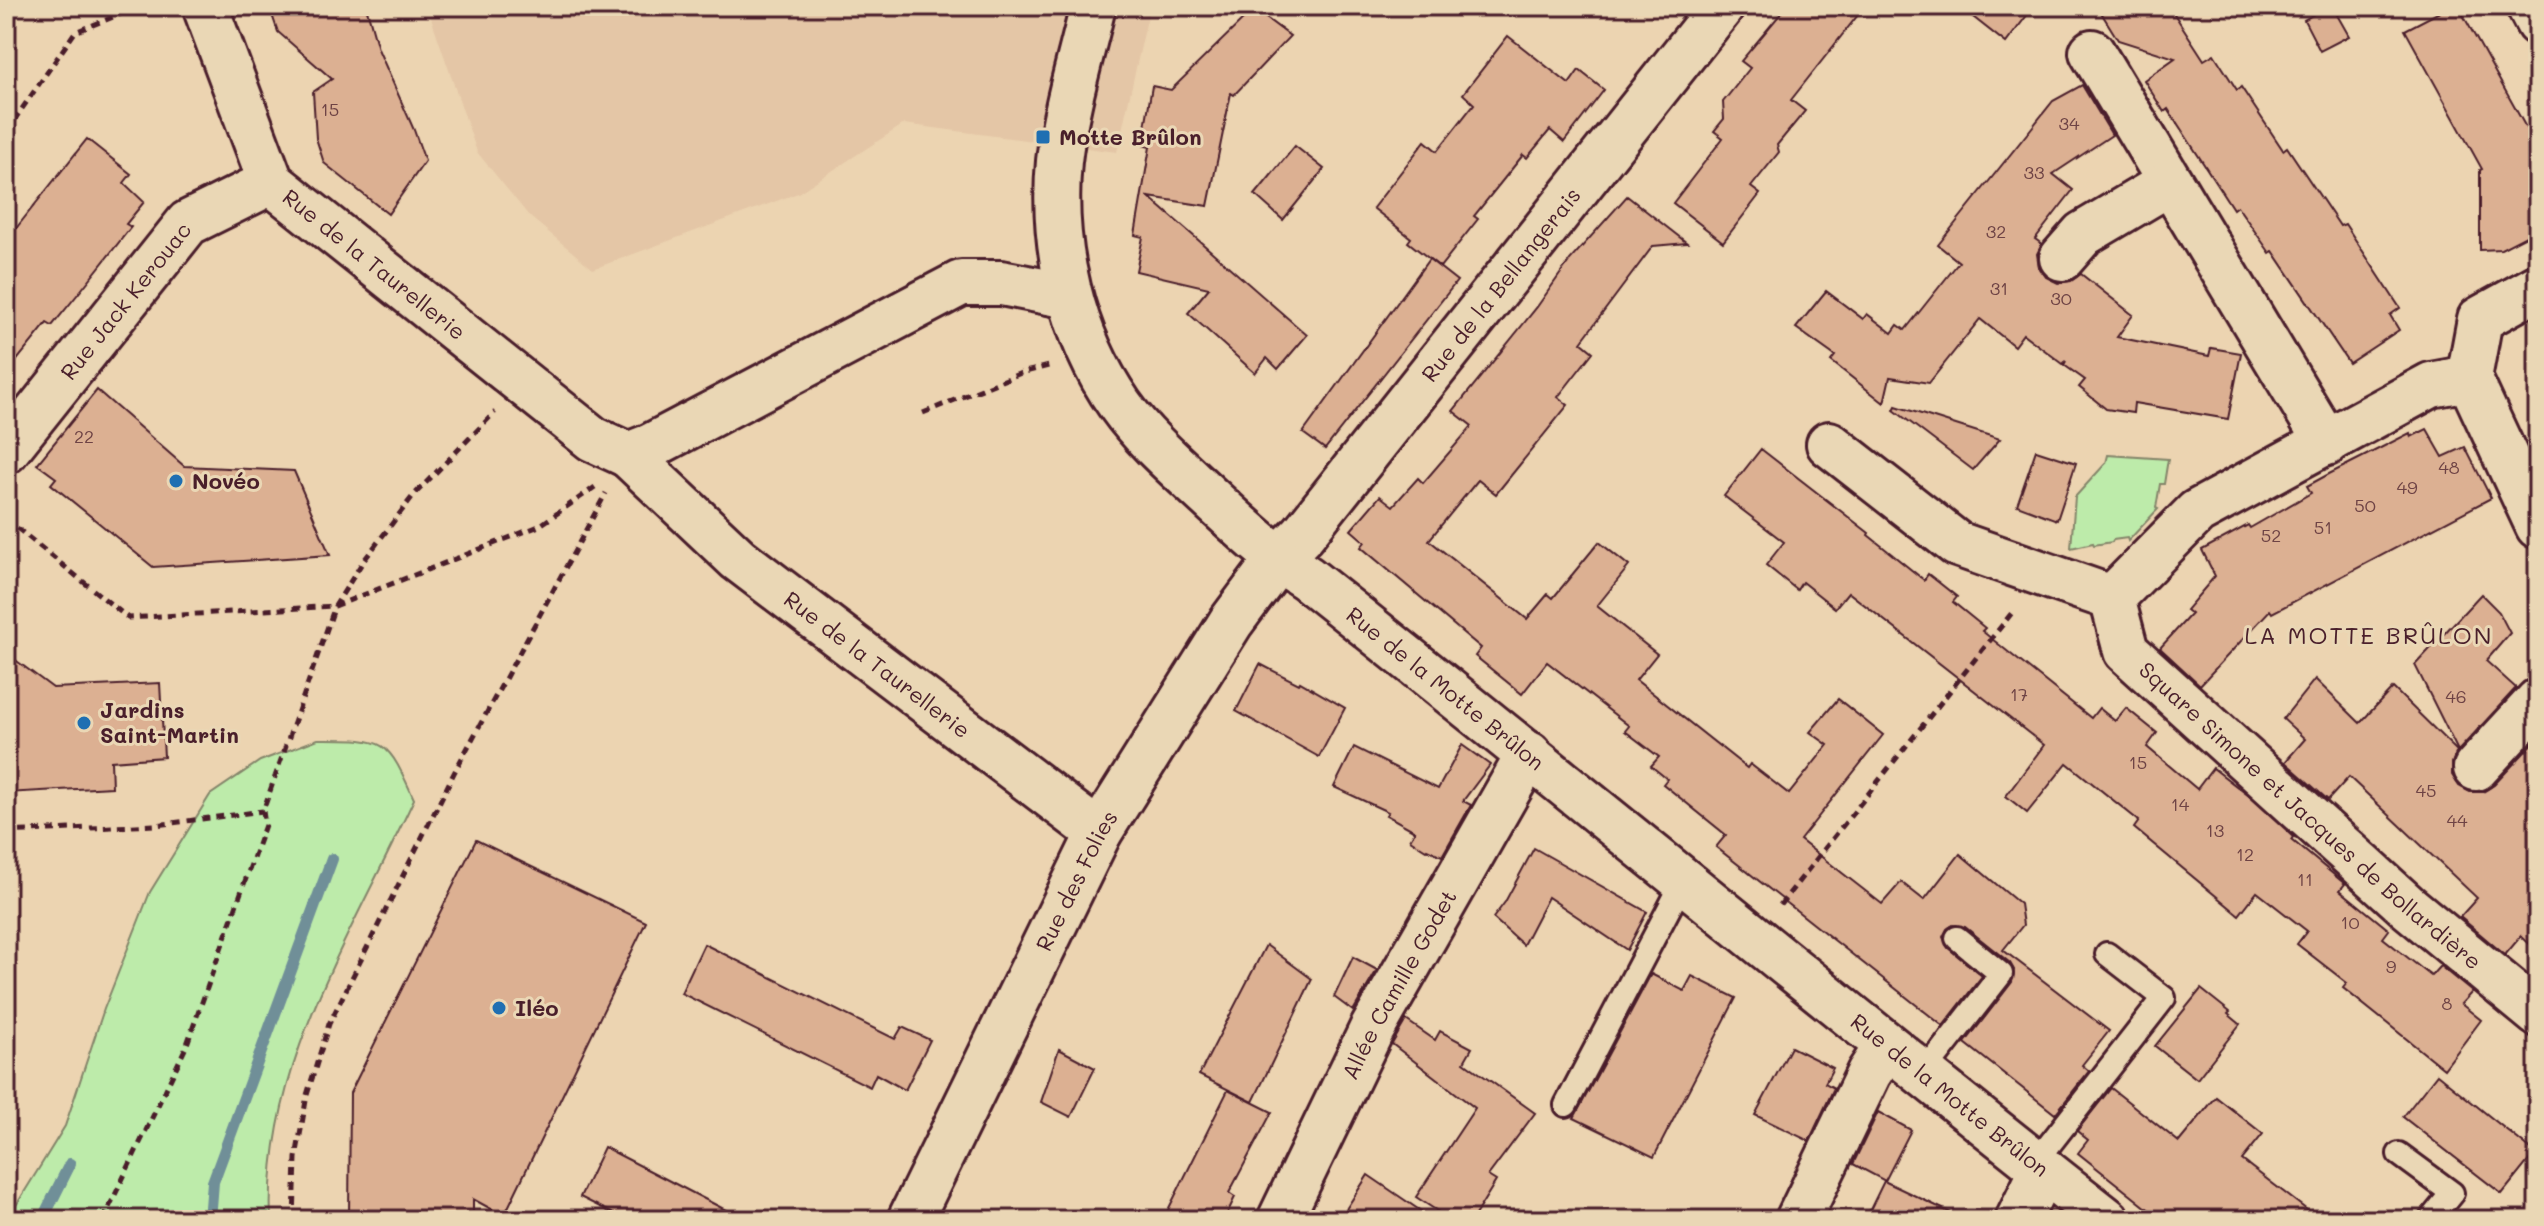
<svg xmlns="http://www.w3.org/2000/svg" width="2544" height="1226" font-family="Mali,sans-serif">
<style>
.built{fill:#e4c6a6}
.green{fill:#bdebaa;stroke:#84856a;stroke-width:2}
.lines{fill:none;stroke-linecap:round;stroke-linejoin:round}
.stream{stroke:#6f8f98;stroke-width:12}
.building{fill:#dcb092;stroke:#4a1f2b;stroke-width:2}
.service-casing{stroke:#4a1f2b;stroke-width:28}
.minor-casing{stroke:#4a1f2b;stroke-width:50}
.tertiary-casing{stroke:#4a1f2b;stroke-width:50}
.path{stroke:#4a1f2b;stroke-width:5;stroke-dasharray:8 6;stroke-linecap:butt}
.service{stroke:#ead7b5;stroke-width:22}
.minor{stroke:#ead7b5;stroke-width:44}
.tertiary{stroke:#ead7b5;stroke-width:44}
.poi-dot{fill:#1f6fb2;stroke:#ead7b5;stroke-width:3}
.labels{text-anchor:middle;stroke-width:6;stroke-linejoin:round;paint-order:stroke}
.number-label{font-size:18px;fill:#6e4345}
.poi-label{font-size:22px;font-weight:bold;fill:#4a1f2b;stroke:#ead7b5;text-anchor:start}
.street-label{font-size:22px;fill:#4a1f2b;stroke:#ead7b5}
.neighbourhood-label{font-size:24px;letter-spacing:2px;fill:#4a1f2b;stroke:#ead7b5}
</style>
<rect width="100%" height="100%" fill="#ecd4b1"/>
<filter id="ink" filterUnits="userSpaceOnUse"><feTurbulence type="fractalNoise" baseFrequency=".0125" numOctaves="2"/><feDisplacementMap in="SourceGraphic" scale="16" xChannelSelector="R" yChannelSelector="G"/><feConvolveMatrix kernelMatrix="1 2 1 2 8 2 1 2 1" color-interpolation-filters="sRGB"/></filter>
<g filter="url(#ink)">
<path class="built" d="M 427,6 L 1150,6 L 1117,152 L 904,124 L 798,193 L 593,269 L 529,216 L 477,152 Z"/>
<g class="green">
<path d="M 2108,455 L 2168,459 L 2164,484 L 2160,484 L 2156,508 L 2158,509 L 2128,541 L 2127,538 L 2113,540 L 2112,542 L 2094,545 L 2093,543 L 2071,548 L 2075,497 L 2106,463 Z"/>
<path d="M 318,739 C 386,739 386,737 414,799 C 352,934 264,1066 271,1220 L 7,1220 L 65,1126 L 104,1009 L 150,892 L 210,795 L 260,761 Z"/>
</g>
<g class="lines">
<g class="stream">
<path d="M 42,1220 L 70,1164"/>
<path d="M 210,1220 L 213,1182 L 332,859"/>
</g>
</g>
<g class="building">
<path d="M 269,6 L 366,6 L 378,49 L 414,130 L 425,161 L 388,214 L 324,163 L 316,138 L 313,92 L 332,79 L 278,32 Z"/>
<path d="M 1787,6 L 1865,6 L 1791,100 L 1805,111 L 1777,145 L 1779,152 L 1751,187 L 1760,194 L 1723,242 L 1673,203 L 1723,138 L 1714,131 L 1724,119 L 1723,102 L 1750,68 L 1741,61 Z"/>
<path d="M 1959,6 L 2034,6 L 2006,43 Z"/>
<path d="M 2097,6 L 2169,6 L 2204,60 L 2214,54 L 2237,90 L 2241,87 L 2283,150 L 2287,147 L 2340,226 L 2345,224 L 2400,308 L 2390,315 L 2399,330 L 2349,363 L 2273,251 L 2270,253 L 2237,206 L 2233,209 L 2168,109 L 2164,112 L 2144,80 L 2175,58 L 2118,40 Z"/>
<path d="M 2328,6 L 2332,6 L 2349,36 L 2320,51 L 2304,20 Z"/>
<path d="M 2451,6 L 2458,6 L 2538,149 L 2538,230 L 2501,249 L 2480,250 L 2480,170 L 2482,169 L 2405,30 Z"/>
<path d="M 1254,9 L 1290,36 L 1234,95 L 1231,93 L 1208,206 L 1149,197 L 1307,335 L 1278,369 L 1267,358 L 1255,373 L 1188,313 L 1209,288 L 1136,271 L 1143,237 L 1135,235 L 1150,147 L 1142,145 L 1152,86 L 1171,90 Z"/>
<path d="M 1508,36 L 1569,84 L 1579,70 L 1604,90 L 1564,142 L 1550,130 L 1527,158 L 1523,155 L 1474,216 L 1478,219 L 1440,267 L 1408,242 L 1411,238 L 1373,208 L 1425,141 L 1437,151 L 1474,104 L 1463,94 Z"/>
<path d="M 2082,85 L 2112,135 L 2053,174 L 2073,190 L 2035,239 L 2042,244 L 2037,254 L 2039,267 L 2046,277 L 2058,283 L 2071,281 L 2081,274 L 2133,315 L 2117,337 L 2209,356 L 2211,348 L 2241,353 L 2228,419 L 2134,403 L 2133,413 L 2106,409 L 2079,387 L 2085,380 L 2064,365 L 2066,361 L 2063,364 L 2023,334 L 2014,346 L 1980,319 L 1929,383 L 1890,377 L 1884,403 L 1831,361 L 1835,356 L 1796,328 L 1826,291 L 1863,319 L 1867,314 L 1892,333 L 1898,325 L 1905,330 L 1959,262 L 1938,245 L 2053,101 Z"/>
<path d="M 87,139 L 131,174 L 124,183 L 144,202 L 126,224 L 131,227 L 82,289 L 52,326 L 47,323 L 6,374 L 6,241 Z"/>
<path d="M 1295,146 L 1324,169 L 1283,220 L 1255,195 Z"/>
<path d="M 1627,196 L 1687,243 L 1653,246 L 1581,342 L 1593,352 L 1558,397 L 1568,405 L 1496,494 L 1478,480 L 1429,540 L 1527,619 L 1548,594 L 1553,598 L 1599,542 L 1629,566 L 1597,606 L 1657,654 L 1636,680 L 1747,768 L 1750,764 L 1789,794 L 1828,745 L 1810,732 L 1838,699 L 1883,735 L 1800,840 L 1882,904 L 1901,882 L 1924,900 L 1960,854 L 2020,904 L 2023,925 L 2003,950 L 2109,1031 L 2082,1065 L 2089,1071 L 2055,1114 L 1965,1043 L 2012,982 L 2014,970 L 2010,963 L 1965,927 L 1953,925 L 1947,929 L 1943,937 L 1948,948 L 1982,976 L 1943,1026 L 1716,847 L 1726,835 L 1663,784 L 1667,779 L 1651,766 L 1659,757 L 1625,731 L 1629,726 L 1547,662 L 1522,694 L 1475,656 L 1481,648 L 1361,547 L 1365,542 L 1351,530 L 1380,496 L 1393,506 L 1418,478 L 1423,483 L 1472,426 L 1453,411 L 1537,307 L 1570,260 Z"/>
<path d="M 1429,259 L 1457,281 L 1325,449 L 1303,433 Z"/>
<path d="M 97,390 L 184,466 L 294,471 L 330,555 L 153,567 L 51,484 L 56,478 L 37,464 Z"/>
<path d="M 1896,406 L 2000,439 L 1973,470 L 1894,410 Z"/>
<path d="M 2427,429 L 2443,457 L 2465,447 L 2491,498 L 2272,613 L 2270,610 L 2200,685 L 2160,648 L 2191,614 L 2186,610 L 2215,576 L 2202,550 L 2248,525 L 2250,528 L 2311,493 L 2307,486 L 2329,474 L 2410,433 L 2411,437 Z"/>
<path d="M 1761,449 L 1869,533 L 1868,535 L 1924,580 L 1928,574 L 1957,597 L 1953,602 L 1985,628 L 1982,631 L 2091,718 L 2099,708 L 2115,721 L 2126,708 L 2157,733 L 2147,747 L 2197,789 L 2213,768 L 2249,796 L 2294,837 L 2292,840 L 2345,884 L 2340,890 L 2389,930 L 2383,938 L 2431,976 L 2440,966 L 2472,992 L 2461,1004 L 2481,1020 L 2444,1069 L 2343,988 L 2347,983 L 2297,944 L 2307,931 L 2257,892 L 2239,915 L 2134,828 L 2139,821 L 2067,763 L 2027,813 L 2006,796 L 2044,745 L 1848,592 L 1835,608 L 1802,582 L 1797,590 L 1766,565 L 1784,542 L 1724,496 Z"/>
<path d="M 2036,450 L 2076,463 L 2057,520 L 2017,505 Z"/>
<path d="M 2481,594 L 2499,612 L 2510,633 L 2486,661 L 2516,688 L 2458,751 L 2415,665 Z"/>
<path d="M 6,653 L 53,688 L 160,683 L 164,757 L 111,761 L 112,787 L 6,793 Z"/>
<path d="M 1260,664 L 1299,684 L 1300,682 L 1345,708 L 1319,757 L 1236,711 Z"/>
<path d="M 2315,679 L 2360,723 L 2393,688 L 2457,751 L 2452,763 L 2452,775 L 2459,786 L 2470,792 L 2483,792 L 2494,785 L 2538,738 L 2538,952 L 2521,936 L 2505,955 L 2460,917 L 2477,898 L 2349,777 L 2328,800 L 2285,762 L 2305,739 L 2283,719 Z"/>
<path d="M 1462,745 L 1490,765 L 1463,801 L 1471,805 L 1442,856 L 1427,849 L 1426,850 L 1410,840 L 1415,831 L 1386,815 L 1388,812 L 1334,787 L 1354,747 L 1438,789 Z"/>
<path d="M 476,840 L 646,922 L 504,1216 L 473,1199 L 473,1220 L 349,1220 L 350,1093 Z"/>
<path d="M 1534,848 L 1647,912 L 1627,950 L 1548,897 L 1523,945 L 1493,918 L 1505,902 Z"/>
<path d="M 704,944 L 895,1039 L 902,1027 L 930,1040 L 905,1090 L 876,1074 L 870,1087 L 681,993 Z"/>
<path d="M 1266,945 L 1312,979 L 1253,1102 L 1199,1075 Z"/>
<path d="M 1353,957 L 1377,970 L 1353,1011 L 1334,997 Z"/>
<path d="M 1651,974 L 1684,991 L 1692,976 L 1736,998 L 1654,1157 L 1574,1118 Z"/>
<path d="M 2201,989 L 2230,1012 L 2228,1014 L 2240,1024 L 2197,1079 L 2155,1046 Z"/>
<path d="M 1406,1020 L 1435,1040 L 1440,1031 L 1472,1048 L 1464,1062 L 1535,1113 L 1488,1176 L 1496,1181 L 1472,1220 L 1451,1220 L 1416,1197 L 1475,1108 L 1392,1044 Z"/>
<path d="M 1791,1047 L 1833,1068 L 1825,1083 L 1834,1088 L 1809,1141 L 1755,1115 Z"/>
<path d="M 1059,1049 L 1095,1068 L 1071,1117 L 1041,1102 Z"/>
<path d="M 2437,1074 L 2535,1153 L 2502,1194 L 2403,1117 Z"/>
<path d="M 2111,1088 L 2179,1142 L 2216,1097 L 2263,1134 L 2242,1160 L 2320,1220 L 2162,1220 L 2078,1153 L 2088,1140 L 2077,1131 Z"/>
<path d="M 1228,1090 L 1272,1112 L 1229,1193 L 1235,1197 L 1224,1220 L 1163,1220 Z"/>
<path d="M 1878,1112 L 1911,1130 L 1885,1181 L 1853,1164 Z"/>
<path d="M 604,1147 L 745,1220 L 626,1220 L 580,1197 Z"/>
<path d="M 1368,1175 L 1434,1220 L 1339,1220 Z"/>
<path d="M 1884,1181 L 1966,1220 L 1865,1220 Z"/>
</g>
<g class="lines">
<defs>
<g id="service">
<path d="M 1923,1074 L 2001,974 L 1957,938"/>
<path d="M 1566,1105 L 1684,880"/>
<path d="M 2399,1154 L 2452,1193 L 2430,1220"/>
<path d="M 2035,1163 L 2164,998 L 2107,954"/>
</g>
<g id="minor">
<path id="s1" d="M 205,6 L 271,182 L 593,439 L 628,455 L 651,446 L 961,283 L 1001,283 L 1069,296"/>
<path d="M 2529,6 L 2538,23"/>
<path d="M 2092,52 L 2327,443"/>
<path d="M 2062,258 L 2083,234 L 2169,183"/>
<path id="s2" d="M 2538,287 L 2480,319 L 2469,378 L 2431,385 L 2197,512 L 2112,598 L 2126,651 L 2407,906 L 2538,1014"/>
<path d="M 2469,378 L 2538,526"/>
<path d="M 1829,444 L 1957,544 L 2112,598"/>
<path id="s3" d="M 6,451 L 188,223 L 271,182"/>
<path id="s4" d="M 628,455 L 738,559 L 1099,833"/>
<path d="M 2476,768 L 2538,701"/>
<path id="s5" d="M 910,1220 L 1099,833 L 1231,622 L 1278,559 L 1303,534 L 1722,6"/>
<path id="s6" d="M 1280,1220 L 1371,1031 L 1529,754"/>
<path d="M 1798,1220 L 1869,1073 L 1887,1046"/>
<path d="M 2018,1220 L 2043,1169"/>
</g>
<g id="tertiary">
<path id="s7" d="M 1093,6 C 1081,57 1065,109 1059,161 C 1051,245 1071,335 1120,405 C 1144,439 1178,468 1209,497 C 1240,526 1271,555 1307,578 C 1575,790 1838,1009 2107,1220"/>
</g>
</defs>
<use href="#service" class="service-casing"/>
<use href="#minor" class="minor-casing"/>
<use href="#tertiary" class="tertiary-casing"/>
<g class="path">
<path d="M 6,132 L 75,32 L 141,6"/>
<path d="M 923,413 L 1021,373 L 1053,365"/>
<path d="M 6,519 L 128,618 L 335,606 L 539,526 L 595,487"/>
<path d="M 6,832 L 156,825 L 263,811"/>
<path d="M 1780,905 L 2015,609"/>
<path d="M 103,1220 L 186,1047 L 265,825 L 263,811 L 335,606 L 362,563 L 413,496 L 495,412"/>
<path d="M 294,1220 L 296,1158 L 307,1095 L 329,1024 L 455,771 L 606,493"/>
</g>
<use href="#service" class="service"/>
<use href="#minor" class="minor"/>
<use href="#tertiary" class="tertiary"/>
</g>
</g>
<g class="poi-dot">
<rect x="1035" y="129" width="16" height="16" rx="4"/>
<circle cx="176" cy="481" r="8"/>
<circle cx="84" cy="723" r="8"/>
<circle cx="499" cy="1008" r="8"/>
</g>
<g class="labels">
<g class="number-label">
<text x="330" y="116">15</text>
<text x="2069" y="130">34</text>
<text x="2034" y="179">33</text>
<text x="1996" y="238">32</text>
<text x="1999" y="295">31</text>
<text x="2061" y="305">30</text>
<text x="84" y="443">22</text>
<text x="2449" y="474">48</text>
<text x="2407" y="494">49</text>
<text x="2365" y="512">50</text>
<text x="2323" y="534">51</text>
<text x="2271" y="542">52</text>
<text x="2019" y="701">17</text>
<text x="2456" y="703">46</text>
<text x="2138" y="769">15</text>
<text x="2426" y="797">45</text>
<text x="2180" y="811">14</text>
<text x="2457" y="827">44</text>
<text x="2215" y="837">13</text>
<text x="2245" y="861">12</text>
<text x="2305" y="886">11</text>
<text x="2350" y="929">10</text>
<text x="2391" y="973">9</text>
<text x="2447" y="1010">8</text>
</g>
<g class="poi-label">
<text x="1059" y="145">Motte Brûlon</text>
<text x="192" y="489">Novéo</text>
<text x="100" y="718">Jardins<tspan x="100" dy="25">Saint-Martin</tspan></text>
<text x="515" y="1016">Iléo</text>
</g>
<g class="street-label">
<text dy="8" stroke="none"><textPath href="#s1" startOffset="320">Rue de la Taurellerie</textPath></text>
<text dy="8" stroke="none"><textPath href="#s5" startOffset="1112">Rue de la Bellangerais</textPath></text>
<text dy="8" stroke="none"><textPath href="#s3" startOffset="192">Rue Jack Kerouac</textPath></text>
<text dy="8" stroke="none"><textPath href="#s4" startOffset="326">Rue de la Taurellerie</textPath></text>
<text dy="8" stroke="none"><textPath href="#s7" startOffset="848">Rue de la Motte Brûlon</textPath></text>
<text dy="8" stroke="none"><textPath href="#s2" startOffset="854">Square Simone et Jacques de Bollardière</textPath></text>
<text dy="8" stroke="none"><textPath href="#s5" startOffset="378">Rue des Folies</textPath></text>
<text dy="8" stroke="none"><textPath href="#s6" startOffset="264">Allée Camille Godet</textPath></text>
<text dy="8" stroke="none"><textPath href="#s7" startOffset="1496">Rue de la Motte Brûlon</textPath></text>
</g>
<g class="neighbourhood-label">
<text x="2369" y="644">LA MOTTE BRÛLON</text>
</g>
</g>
<rect width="2544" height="1226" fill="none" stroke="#ead7b5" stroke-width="32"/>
<rect x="16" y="16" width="2512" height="1194" fill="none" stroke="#4a1f2b" stroke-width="3" filter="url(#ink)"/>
</svg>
